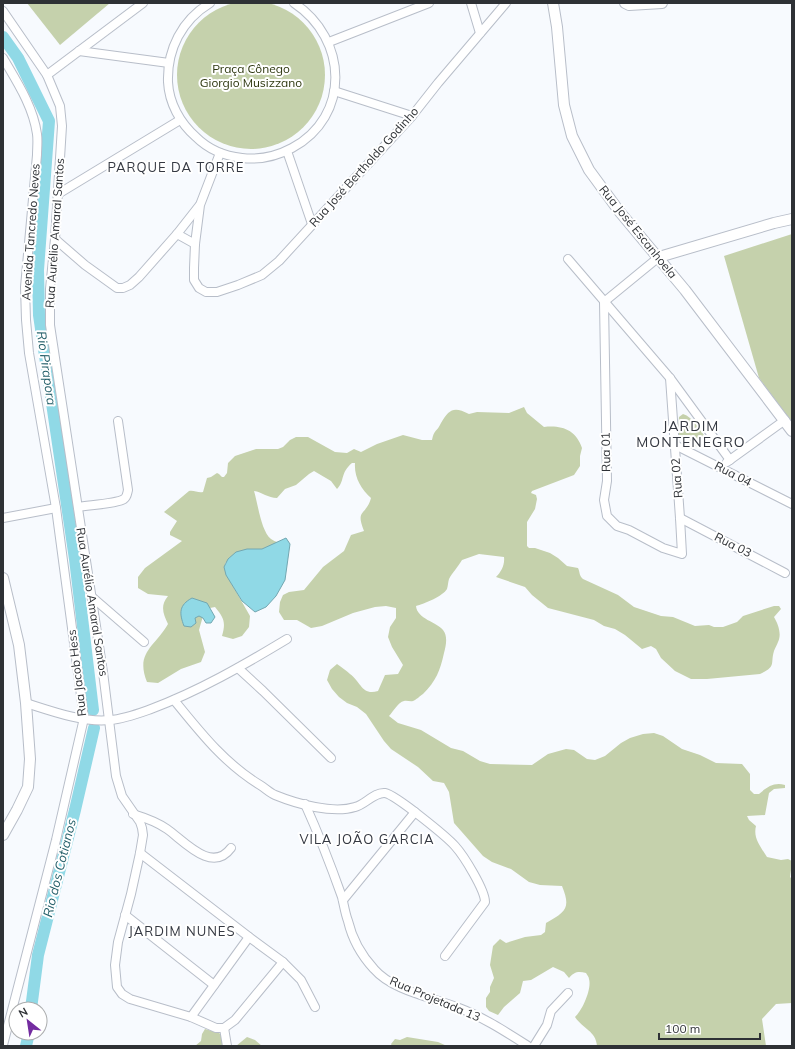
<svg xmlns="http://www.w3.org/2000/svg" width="795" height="1049" font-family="Mulish,sans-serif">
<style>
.green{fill:#c5d1ac}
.water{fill:#90d9e6;stroke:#73a7b1}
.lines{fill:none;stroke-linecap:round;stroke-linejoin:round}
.river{stroke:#90d9e6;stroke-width:12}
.minor-casing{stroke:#b8bec9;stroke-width:10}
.tertiary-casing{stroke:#b8bec9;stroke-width:12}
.minor{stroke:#fff;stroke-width:8}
.tertiary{stroke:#fff;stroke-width:10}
.labels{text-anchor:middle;stroke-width:4;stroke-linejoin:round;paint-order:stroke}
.park-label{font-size:12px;fill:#2d370f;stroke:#fff}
.street-label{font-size:12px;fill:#2e3135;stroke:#fff}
.neighbourhood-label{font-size:13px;letter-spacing:1px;fill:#353942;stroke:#fff}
.water-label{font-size:13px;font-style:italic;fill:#225e68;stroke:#fff}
.quarter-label{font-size:14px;letter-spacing:1px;fill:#353942;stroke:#fff}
</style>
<rect width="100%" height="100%" fill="#f7fafe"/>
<g class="green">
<circle cx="251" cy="75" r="74"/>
<path d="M 27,3 L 110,3 L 60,45 Z"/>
<path d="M 792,234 L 792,422 L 759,378 L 724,256 Z"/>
<path d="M 524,407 L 527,413 L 544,427 C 562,425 576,430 582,448 L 580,456 L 580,466 L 574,475 L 532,491 L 531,493 L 536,495 L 537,499 L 535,509 L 527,522 L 527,546 L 529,548 L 535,548 L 550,553 L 558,558 L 567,566 L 578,568 C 580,572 579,576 583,579 L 618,595 L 634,607 L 661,616 L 673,617 L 695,626 L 709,625 L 714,627 L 723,627 L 737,622 L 743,616 L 774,606 L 779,606 L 781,609 L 774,617 C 778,624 782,634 778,642 C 777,645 775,648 774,651 C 770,664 777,666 760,674 L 707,679 L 691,679 L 675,671 L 661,658 L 656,649 L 651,646 L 642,649 L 625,635 L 615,629 L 604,626 L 594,620 L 548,608 L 532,595 L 525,587 L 496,577 C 501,572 505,565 504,557 L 479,554 L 462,560 C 458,567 452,573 449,579 C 448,582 448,586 447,589 C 443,596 424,604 416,606 C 417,619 437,622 443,630 C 448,636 446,646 444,653 C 440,671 436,681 423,694 C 420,696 416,700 413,701 C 410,702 407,700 404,701 C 398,702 393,712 389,716 L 398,723 L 421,730 L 451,748 L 463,751 L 480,761 L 490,764 L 532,765 L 548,754 L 566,749 L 574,750 L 587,759 L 595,760 L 605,756 L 621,743 L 630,738 L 643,734 L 654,733 L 663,736 L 682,749 L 700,755 L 716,763 L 742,764 L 750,774 L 750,790 L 754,794 L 759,794 C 767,787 774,782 785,785 L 785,788 L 774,789 L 769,793 L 765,815 L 747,816 L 749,820 L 756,826 C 753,838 760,846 767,857 L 781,860 L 788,859 L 792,861 L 792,863 L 790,877 L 792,879 L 792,1003 L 776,1004 L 762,1019 L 766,1046 L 597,1046 C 596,1031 583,1029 575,1017 C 582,1011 592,989 589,979 C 589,977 587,975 586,973 C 578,971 574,972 569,978 L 564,972 L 553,967 L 531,980 L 523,981 L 520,993 L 504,1007 L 498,1015 L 489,1011 L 486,1007 L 486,998 L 490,992 L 490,987 L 494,978 L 490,965 L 493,946 L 500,939 L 506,943 L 525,937 L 541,935 L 545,932 L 546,923 C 566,912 571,908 562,886 L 540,885 L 529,882 L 511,869 L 492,862 L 483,856 L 454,823 L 449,792 L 444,783 L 433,781 L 418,767 L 391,749 L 384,741 L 366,714 L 357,707 L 347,703 L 339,697 L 332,689 L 327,680 L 330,670 L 337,664 C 341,667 346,670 350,674 C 361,682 362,696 378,691 L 385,675 L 398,674 L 403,665 L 392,647 L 388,637 L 390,627 L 396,618 L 396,608 L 386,606 L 375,607 L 353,613 L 322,626 L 311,628 L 297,620 L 284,620 L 279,612 L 280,602 L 283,595 L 289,592 L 304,590 L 323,567 L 344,551 L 351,535 L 364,531 C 355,509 366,516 371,498 C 361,489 354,477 355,463 L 352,463 C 340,473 345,481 337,489 L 331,481 L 314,471 L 309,474 L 296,485 L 285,489 L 277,498 C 268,498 262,492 254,491 C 258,504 261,531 271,539 C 275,542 281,543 286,545 L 225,563 L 226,574 L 250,616 L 249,627 L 242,636 L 233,639 L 222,636 C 226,622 224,618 215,607 L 205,609 L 199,630 L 205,652 L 201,662 L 181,669 L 158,683 L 147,682 C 135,652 155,647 168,624 C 163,613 160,606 168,596 L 148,594 L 138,588 L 138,577 L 145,568 L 182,541 L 170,535 L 170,532 L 177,521 L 164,512 L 189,491 C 194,490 198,493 203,492 L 207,478 L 211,477 L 217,473 L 219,474 L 222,477 L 224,477 L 227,473 L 228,463 L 235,456 L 256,449 L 278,449 L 283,447 L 290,440 L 296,437 L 308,437 L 335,452 L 347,453 L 354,449 L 361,452 L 377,444 L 403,435 L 422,440 L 432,440 C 434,429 437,432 441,423 C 449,409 454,406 469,414 L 477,412 L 509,413 Z"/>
<path d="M 683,414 C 693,417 700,430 706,438 L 703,445 L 698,447 L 679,437 L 678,431 L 679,417 Z"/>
<path d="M 205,1029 L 219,1033 L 223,1036 L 225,1046 L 195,1046 L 201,1041 L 202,1034 Z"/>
<path d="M 247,1037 L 255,1040 L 262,1046 L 236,1046 Z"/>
<path d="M 407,1037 L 438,1042 L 447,1046 L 392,1046 L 391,1044 L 395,1039 L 400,1040 Z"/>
</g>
<g class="water">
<path d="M 286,538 L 290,544 L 285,580 L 276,596 L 266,607 L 255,612 L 242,601 L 226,575 L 224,567 L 228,559 L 236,552 L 247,549 L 262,549 Z"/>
<path d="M 192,598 L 207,603 L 215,617 L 211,623 L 206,623 L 203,618 L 199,616 L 195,618 L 196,623 L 191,627 L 184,626 C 179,613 179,605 192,598 Z"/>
</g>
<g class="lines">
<g class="river">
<path d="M 3,37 L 18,58 L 49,121 L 38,270 L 39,315 L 75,559 L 93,710"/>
<path d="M 31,1009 L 38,955 L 75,810 L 94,728"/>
<path d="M 26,1046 L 29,1033"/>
</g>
<defs>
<g id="minor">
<path d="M 210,3 C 182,20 167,49 168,82 C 169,103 180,123 196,137 C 208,149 225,156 242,158 C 259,160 277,156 292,148 C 351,116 348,39 294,3"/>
<path d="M 471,3 L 480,33"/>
<path d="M 3,11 L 47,75 L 60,106 L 62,126 L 55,239 L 50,289 L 50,325 L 103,672 L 116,776 L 122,796 L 140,822 L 142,828 L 143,835 L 140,853 L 131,894 L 118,942 L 115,965 L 117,987 L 122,994 L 130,999 L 191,1017 L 216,1028 L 224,1028 L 227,1046"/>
<path d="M 329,42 L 429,3"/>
<path d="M 79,51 L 169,63"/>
<path d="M 3,58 C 17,82 33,106 37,134 C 38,141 37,148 37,155 L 25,287 L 26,320 L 29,353 L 56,508 L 84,718 L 56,840 L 3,1045"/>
<path d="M 47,75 L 143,3"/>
<path d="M 334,91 L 412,116"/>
<path d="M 287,151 L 312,224"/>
<path d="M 220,153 L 200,205 L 195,244 L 194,268 L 194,280 L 199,288 L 206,292 L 217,292 L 238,285 L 262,275 L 279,261 L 412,116 L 438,83 L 506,3"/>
<path d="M 58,194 L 180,120"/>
<path d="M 177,234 L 195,244"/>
<path d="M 55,239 L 85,265 L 117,288 L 123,288 L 130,285 L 139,277 L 177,234 L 199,206"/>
<path d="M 659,257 L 604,302 L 607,481 L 604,500 L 607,516 L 617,526 L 629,530 L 663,548 L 682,554 L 680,518 L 670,378"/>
<path d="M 568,259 L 670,378 L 730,460"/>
<path d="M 675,445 L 792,504"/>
<path d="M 727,462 L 785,420"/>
<path d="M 78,507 C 89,505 116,504 124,499 C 127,497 127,494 128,490 L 118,421"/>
<path d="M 3,518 L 56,508"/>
<path d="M 680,518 L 785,573"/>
<path d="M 92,597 L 144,642"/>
<path d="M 238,668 L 263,691 L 331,758"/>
<path d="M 174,700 C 200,732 224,763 260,785 C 265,788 270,793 275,795 C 297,804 333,814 355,807 C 365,805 374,792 385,793 C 396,795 447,837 455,846 C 464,856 485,890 485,902 L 445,956"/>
<path d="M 26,703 C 51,711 84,723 110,720 C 124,719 137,714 151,709 C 199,691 244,665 287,639"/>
<path d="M 305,804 C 319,835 331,866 342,897 C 344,905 345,913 348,921 C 352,938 362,956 374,969 C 393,991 432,997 459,1008 C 483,1017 506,1032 528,1046"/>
<path d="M 133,814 C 146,818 157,822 167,829 C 184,841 212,874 231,848"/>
<path d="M 140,853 L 249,937 L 283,962 L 301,980 L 315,1007"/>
<path d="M 343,900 L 415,812"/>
<path d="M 125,915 L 214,985"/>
<path d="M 191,1017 L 249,937"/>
<path d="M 224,1028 L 235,1020 L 283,962"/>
<path d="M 534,1046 L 547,1025 L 551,1011 L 568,993"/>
</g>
<g id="tertiary">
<path d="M 553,3 L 557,27 L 564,105 L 572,136 L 589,170 L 619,211 L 685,290 L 792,431"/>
<path d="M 625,3 L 629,5 L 662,3"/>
<path d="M 659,257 L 774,223 L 792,219"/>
<path d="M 3,578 L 19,645 L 26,703 L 30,759 L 28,787 L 17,810 L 3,835"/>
</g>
</defs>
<use href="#minor" class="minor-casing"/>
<use href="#tertiary" class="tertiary-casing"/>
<use href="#minor" class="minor"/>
<use href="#tertiary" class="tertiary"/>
</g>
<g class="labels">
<g class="park-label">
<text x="251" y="73">Praça Cônego<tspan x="251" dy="14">Giorgio Musizzano</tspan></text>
</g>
<g class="street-label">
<text transform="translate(364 167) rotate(-48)" y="4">Rua José Bertholdo Godinho</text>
<text transform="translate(31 232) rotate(-86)" y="4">Avenida Tancredo Neves</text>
<text transform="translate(638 232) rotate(51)" y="4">Rua José Escanhoela</text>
<text transform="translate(55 233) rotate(-86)" y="4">Rua Aurélio Amaral Santos</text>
<text transform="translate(606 452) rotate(-91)" y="4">Rua 01</text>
<text transform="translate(733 474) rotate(27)" y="4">Rua 04</text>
<text transform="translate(677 478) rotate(-94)" y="4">Rua 02</text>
<text transform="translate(733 545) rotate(27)" y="4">Rua 03</text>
<text transform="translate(92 602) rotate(81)" y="4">Rua Aurélio Amaral Santos</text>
<text transform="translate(77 673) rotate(-97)" y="4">Rua Jacob Hess</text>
<text transform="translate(435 999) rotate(23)" y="4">Rua Projetada 13</text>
</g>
<g class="neighbourhood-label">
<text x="176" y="172">PARQUE DA TORRE</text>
<text x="367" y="844">VILA JOÃO GARCIA</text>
<text x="182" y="936">JARDIM NUNES</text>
</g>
<g class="water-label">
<text transform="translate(47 368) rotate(82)" y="5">Rio Pirapora</text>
<text transform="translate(59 868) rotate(-76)" y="5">Rio dos Cotianos</text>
</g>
<g class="quarter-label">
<text x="691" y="431">JARDIM<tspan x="691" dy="16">MONTENEGRO</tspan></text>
</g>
</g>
<rect width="795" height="1049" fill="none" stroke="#2e3135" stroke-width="8"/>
<g transform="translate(28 1021) rotate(330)"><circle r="19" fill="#ffffff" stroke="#abadae"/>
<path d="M0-3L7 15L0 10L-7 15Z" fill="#732ca0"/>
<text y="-6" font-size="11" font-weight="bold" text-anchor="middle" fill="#2e3135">N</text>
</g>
<path d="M659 1033v6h101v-6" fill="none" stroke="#2e3135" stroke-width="2"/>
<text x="665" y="1033" font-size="12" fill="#2e3135" stroke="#ffffff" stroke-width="3" paint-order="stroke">100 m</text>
</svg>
